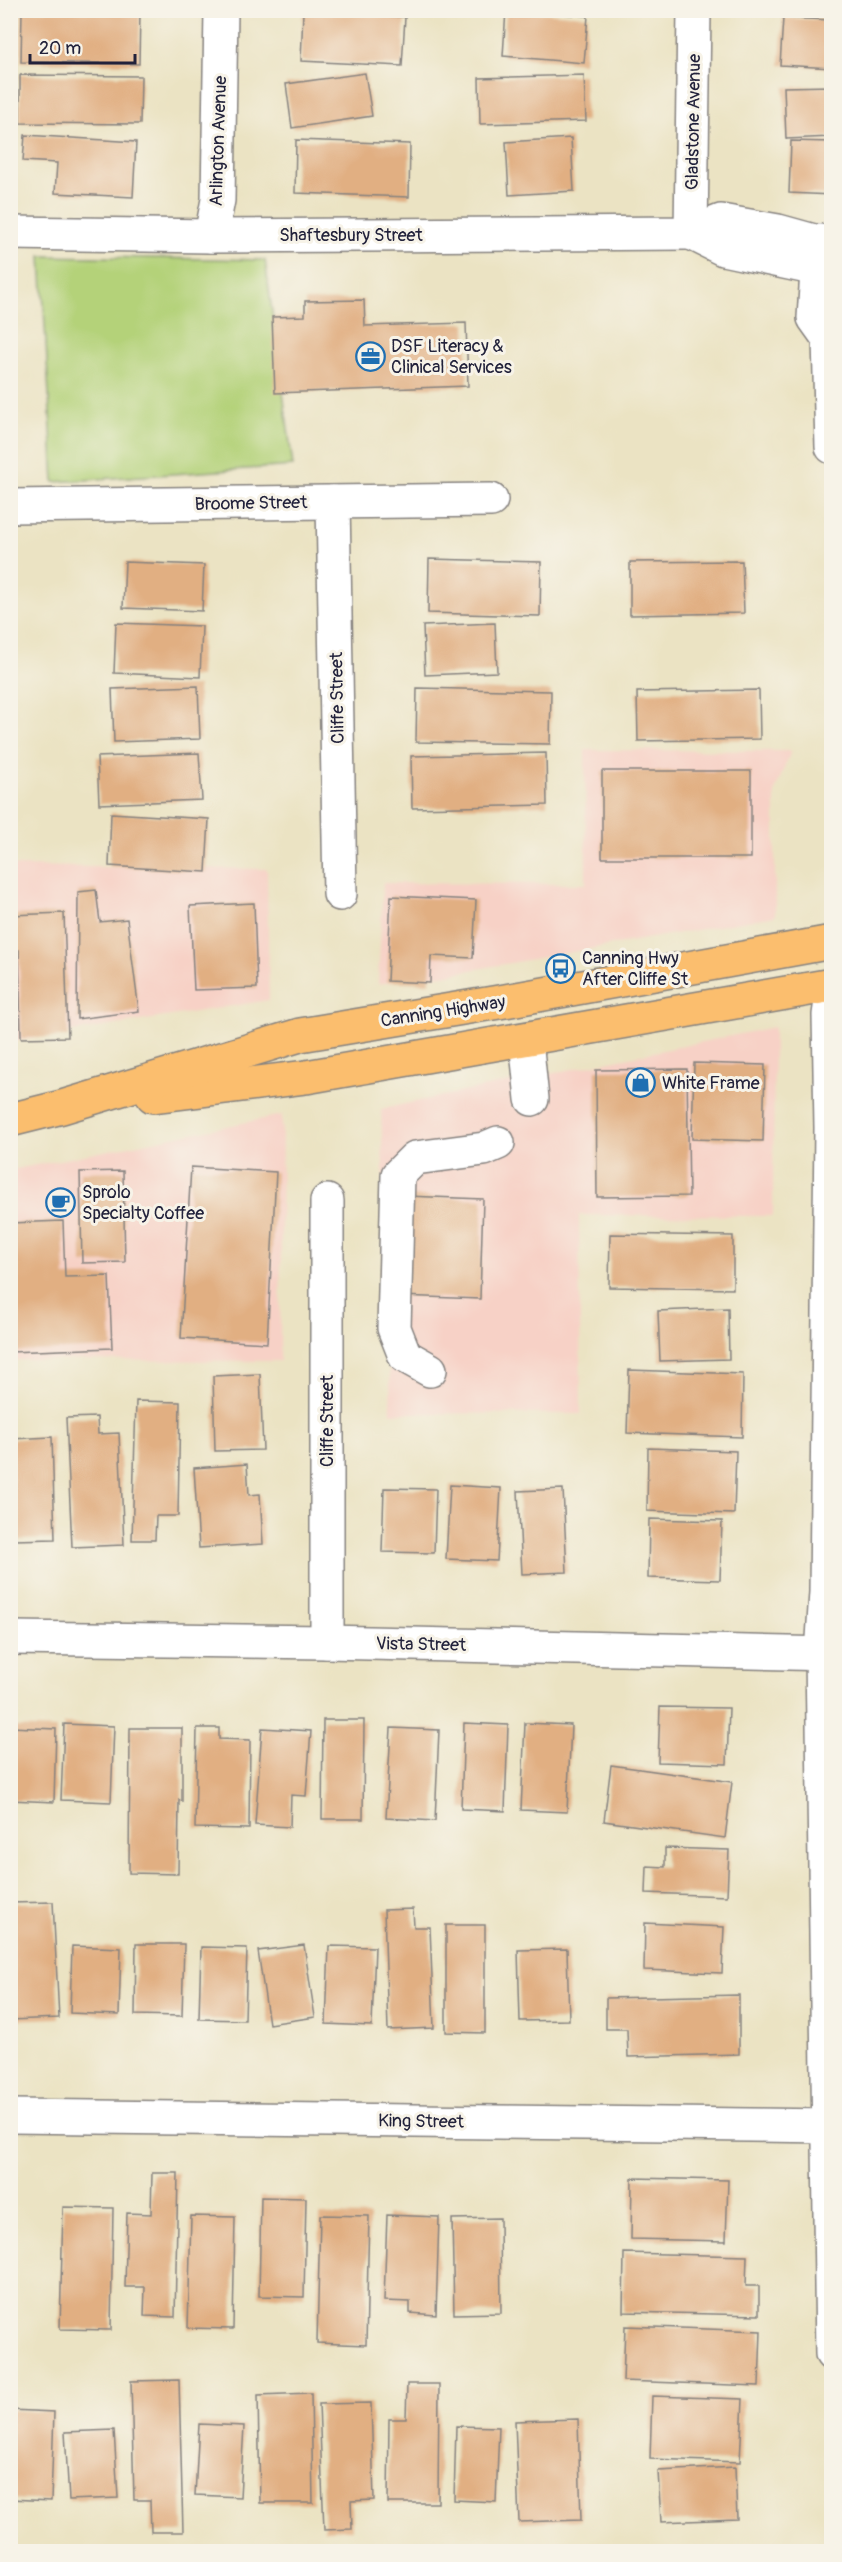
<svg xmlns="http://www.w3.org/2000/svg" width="842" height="2562" font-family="Pangolin,sans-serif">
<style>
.built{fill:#f7d1c6}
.green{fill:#b4d279;stroke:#6b7a5a;stroke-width:1.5}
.building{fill:#e1af82}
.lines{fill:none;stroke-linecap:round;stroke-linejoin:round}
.minor-casing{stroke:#86827f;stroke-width:36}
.highway-casing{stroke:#86827f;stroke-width:36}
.minor{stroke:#fff;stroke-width:33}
.highway{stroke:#fbbe6e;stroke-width:33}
.labels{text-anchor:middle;stroke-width:6;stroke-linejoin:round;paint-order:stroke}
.street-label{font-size:18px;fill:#22223b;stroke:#f7f3e8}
.poi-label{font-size:18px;fill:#22223b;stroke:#f7f3e8;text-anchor:start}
</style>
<rect width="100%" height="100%" fill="#f7f3e8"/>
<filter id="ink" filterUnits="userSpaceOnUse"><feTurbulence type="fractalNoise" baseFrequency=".0167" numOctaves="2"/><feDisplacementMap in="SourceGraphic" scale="12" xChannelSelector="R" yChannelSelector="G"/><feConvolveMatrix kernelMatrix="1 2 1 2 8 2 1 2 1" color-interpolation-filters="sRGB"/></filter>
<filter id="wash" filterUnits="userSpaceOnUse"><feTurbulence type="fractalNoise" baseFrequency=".008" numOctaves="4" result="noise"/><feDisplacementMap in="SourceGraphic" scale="24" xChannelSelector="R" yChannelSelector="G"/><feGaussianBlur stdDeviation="1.35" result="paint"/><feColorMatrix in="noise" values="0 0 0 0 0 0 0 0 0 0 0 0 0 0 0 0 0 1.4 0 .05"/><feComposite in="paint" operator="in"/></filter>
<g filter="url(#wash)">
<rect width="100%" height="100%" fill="#ebe3c3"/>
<g class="built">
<path d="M 585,750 L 791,751 L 775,791 L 775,916 L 449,974 L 378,984 L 383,883 L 586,884 Z"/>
<path d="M 11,866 L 267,869 L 269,1000 L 11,1042 Z"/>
<path d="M 774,1027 L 773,1216 L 579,1215 L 581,1414 L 391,1413 L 381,1109 Z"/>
<path d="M 282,1115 L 280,1361 L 11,1360 L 11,1170 Z"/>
</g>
<path class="green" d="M 41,256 L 265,260 L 293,466 L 54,482 Z"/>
<g id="blocks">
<g class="building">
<path d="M 22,10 L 140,12 L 139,64 L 21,62 Z"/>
<path d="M 506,10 L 588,16 L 584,63 L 503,56 Z"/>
<path d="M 303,12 L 405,17 L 402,66 L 301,61 Z"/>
<path d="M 783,18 L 832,20 L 832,68 L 780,65 Z"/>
<path d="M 365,73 L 372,116 L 292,128 L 286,84 Z"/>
<path d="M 20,75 L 141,76 L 140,124 L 20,123 Z"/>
<path d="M 584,75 L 586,121 L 480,124 L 479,78 Z"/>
<path d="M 832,86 L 832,137 L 786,139 L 784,87 Z"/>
<path d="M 25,135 L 136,142 L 133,197 L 55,193 L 57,163 L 23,161 Z"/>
<path d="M 571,138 L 574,191 L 509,195 L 506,142 Z"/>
<path d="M 296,140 L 410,144 L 409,197 L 295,193 Z"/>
<path d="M 791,141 L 832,142 L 832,195 L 789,193 Z"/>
<path d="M 364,300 L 365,326 L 466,323 L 468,386 L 275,393 L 272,317 L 305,316 L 305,301 Z"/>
<path d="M 429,559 L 541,562 L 540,616 L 428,613 Z"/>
<path d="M 742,561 L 744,613 L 630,615 L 630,562 Z"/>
<path d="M 125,562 L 204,565 L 202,611 L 123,608 Z"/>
<path d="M 116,623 L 202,626 L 200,677 L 114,673 Z"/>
<path d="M 495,623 L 497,672 L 425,675 L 423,626 Z"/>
<path d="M 198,686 L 200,739 L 114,742 L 112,689 Z"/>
<path d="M 417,688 L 551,691 L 550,744 L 416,742 Z"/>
<path d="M 759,690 L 760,739 L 638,741 L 637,692 Z"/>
<path d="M 199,753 L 202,800 L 99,804 L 97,757 Z"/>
<path d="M 546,753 L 547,805 L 412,808 L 411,756 Z"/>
<rect x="602" y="771" width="149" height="87"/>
<path d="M 111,813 L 209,819 L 206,872 L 109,866 Z"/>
<path d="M 96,890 L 100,922 L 127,919 L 139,1011 L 77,1019 L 78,892 Z"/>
<path d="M 391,896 L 476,900 L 473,958 L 431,956 L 430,983 L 387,981 Z"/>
<path d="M 254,903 L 257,988 L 194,990 L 190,906 Z"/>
<path d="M 64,913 L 68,1037 L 21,1038 L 19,950 L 10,950 L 10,915 Z"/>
<path d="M 694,1063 L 765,1065 L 763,1141 L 692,1139 Z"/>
<path d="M 687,1069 L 689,1196 L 597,1197 L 596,1070 Z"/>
<path d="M 191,1167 L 276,1172 L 267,1343 L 181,1338 Z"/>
<path d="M 123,1171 L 125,1262 L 82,1263 L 80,1172 Z"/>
<path d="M 406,1196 L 483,1199 L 480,1299 L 400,1296 Z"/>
<path d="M 63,1221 L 65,1277 L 109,1276 L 112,1348 L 10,1352 L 10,1223 Z"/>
<path d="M 610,1234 L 733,1236 L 733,1289 L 609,1287 Z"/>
<path d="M 728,1308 L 729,1359 L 660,1361 L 658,1311 Z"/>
<path d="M 629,1370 L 743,1374 L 742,1437 L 627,1433 Z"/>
<path d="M 260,1374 L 263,1450 L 215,1451 L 213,1376 Z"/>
<path d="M 136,1401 L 180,1402 L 178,1516 L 156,1516 L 155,1540 L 132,1540 Z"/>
<path d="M 97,1417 L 98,1434 L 119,1433 L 124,1545 L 72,1547 L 66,1418 Z"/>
<path d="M 52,1437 L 55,1539 L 14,1540 L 11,1439 Z"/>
<path d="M 648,1448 L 736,1451 L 734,1514 L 647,1511 Z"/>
<path d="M 247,1464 L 249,1495 L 260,1494 L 263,1544 L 199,1548 L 194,1468 Z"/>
<path d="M 450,1485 L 501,1488 L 497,1561 L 446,1559 Z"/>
<path d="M 384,1488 L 436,1489 L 434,1553 L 382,1552 Z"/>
<path d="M 563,1489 L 567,1572 L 522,1574 L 518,1491 Z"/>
<path d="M 649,1519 L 722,1521 L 720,1580 L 648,1578 Z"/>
<path d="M 660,1707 L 729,1708 L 727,1764 L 658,1762 Z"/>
<path d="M 323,1720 L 364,1720 L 363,1819 L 322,1819 Z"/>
<path d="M 464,1723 L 508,1725 L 505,1811 L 461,1809 Z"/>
<path d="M 525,1723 L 571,1725 L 567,1812 L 521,1810 Z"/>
<path d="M 64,1724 L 114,1726 L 111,1802 L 61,1800 Z"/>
<path d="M 10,1727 L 56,1729 L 54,1802 L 10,1800 Z"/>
<path d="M 130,1728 L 182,1728 L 182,1801 L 179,1800 L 178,1874 L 129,1873 Z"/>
<path d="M 197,1728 L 219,1728 L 219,1739 L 250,1740 L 249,1829 L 195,1828 Z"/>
<path d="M 262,1728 L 311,1731 L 306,1796 L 291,1795 L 290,1827 L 255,1825 Z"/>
<path d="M 391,1728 L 439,1730 L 435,1821 L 386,1818 Z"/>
<path d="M 611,1765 L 732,1782 L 725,1838 L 604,1821 Z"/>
<path d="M 665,1848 L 729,1850 L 727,1896 L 646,1893 L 647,1866 L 665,1867 Z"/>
<path d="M 53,1902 L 59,2018 L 10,2020 L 10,1903 Z"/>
<path d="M 413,1909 L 414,1927 L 430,1927 L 434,2028 L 388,2030 L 384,1910 Z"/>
<path d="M 645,1923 L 724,1927 L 722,1973 L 644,1970 Z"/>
<path d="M 446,1925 L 485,1925 L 485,2033 L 446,2032 Z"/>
<path d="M 136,1944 L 184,1944 L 182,2016 L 135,2015 Z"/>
<path d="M 304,1945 L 315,2017 L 269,2024 L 258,1951 Z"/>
<path d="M 72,1946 L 121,1948 L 119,2015 L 70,2013 Z"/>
<path d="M 329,1946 L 375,1947 L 372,2026 L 326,2024 Z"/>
<path d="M 201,1947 L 247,1948 L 245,2020 L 199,2019 Z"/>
<path d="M 567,1949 L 569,2020 L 520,2021 L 518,1950 Z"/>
<path d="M 739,1995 L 739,2054 L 628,2057 L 627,2029 L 606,2029 L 606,1998 Z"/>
<path d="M 152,2173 L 178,2173 L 175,2317 L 144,2316 L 145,2287 L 125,2287 L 127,2213 L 151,2214 Z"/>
<path d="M 632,2178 L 728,2180 L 726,2241 L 631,2239 Z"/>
<path d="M 261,2197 L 306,2198 L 304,2297 L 259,2296 Z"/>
<path d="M 63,2207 L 113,2208 L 111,2330 L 60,2329 Z"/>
<path d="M 320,2215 L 369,2216 L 366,2345 L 317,2343 Z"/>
<path d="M 387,2215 L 439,2217 L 436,2315 L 410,2313 L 410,2302 L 384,2301 Z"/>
<path d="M 191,2216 L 235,2217 L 233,2329 L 188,2328 Z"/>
<path d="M 500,2218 L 501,2313 L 454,2314 L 452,2219 Z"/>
<path d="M 624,2253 L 747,2256 L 746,2286 L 759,2286 L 759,2315 L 623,2312 Z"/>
<path d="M 625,2326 L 761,2331 L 759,2386 L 623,2381 Z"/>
<path d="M 179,2380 L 183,2532 L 151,2532 L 150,2500 L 134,2500 L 131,2381 Z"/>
<path d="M 407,2384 L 439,2384 L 438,2503 L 388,2503 L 389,2419 L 406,2419 Z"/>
<path d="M 311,2393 L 313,2503 L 260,2503 L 258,2395 Z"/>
<path d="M 652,2396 L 743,2399 L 740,2462 L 650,2459 Z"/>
<path d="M 371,2403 L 374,2500 L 351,2501 L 352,2529 L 324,2530 L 319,2404 Z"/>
<path d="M 10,2410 L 54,2412 L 51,2501 L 10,2499 Z"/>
<path d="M 578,2419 L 581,2520 L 519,2522 L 515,2421 Z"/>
<path d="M 199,2424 L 244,2426 L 240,2497 L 195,2495 Z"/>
<path d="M 456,2426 L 499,2427 L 496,2502 L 454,2500 Z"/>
<path d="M 114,2430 L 118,2498 L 69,2500 L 65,2432 Z"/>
<path d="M 735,2467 L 737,2519 L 661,2522 L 658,2471 Z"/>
</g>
</g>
</g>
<g filter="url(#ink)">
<use href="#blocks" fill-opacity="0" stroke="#86827f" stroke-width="1.5"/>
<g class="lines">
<defs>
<g id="minor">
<path d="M 10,233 L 211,236 L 691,233 L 721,221 L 778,231 L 814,241 L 832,242"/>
<path d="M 691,233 L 694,10"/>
<path d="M 691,233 L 723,249 L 808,267 L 832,268"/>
<path d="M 211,236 L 218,200 L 221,10"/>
<path d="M 819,241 L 814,318 L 829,339 L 832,447"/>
<path d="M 333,502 L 340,894"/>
<path d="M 10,506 L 491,500"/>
<path d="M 832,994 L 829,1015 L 831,1128 L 826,1592 L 822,1654 L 832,2354"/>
<path d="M 526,1040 L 532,1099"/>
<path d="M 430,1370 L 405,1356 L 394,1328 L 398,1175 L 415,1158 L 484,1149 L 498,1143"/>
<path d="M 10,1638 L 327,1642 L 832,1654"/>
<path d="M 327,1642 L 327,1201"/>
<path d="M 10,2116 L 832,2126"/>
</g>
<g id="highway">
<path d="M 153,1096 L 306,1077 L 832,985"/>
<path d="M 10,1120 L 62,1107 L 300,1035 L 505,1001 L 832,942"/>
</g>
</defs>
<use href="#minor" class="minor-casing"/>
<use href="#highway" class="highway-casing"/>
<use href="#minor" class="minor"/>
<use href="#highway" class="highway"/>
</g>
</g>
<defs>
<symbol id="office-ring" viewBox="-11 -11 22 22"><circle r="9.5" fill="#f7f3e8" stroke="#1f6fb2" stroke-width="1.5"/><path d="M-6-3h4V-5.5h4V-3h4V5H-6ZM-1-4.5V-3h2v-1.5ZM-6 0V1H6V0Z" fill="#1f6fb2"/></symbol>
<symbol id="bus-ring" viewBox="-11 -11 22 22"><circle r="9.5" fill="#f7f3e8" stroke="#1f6fb2" stroke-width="1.5"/><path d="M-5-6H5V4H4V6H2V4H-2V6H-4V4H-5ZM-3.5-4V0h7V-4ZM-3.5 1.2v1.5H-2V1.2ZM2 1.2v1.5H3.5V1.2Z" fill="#1f6fb2"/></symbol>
<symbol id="shop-ring" viewBox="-11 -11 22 22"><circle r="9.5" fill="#f7f3e8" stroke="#1f6fb2" stroke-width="1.5"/><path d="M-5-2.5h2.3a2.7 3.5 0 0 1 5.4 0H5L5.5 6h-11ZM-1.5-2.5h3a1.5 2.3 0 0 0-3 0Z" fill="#1f6fb2"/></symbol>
<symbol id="cafe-ring" viewBox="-11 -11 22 22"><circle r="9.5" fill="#f7f3e8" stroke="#1f6fb2" stroke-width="1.5"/><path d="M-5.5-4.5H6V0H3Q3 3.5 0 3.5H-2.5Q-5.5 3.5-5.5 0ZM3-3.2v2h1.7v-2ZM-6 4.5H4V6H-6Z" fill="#1f6fb2"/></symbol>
</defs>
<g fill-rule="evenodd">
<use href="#office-ring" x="354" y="340" width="33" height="33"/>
<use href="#bus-ring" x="544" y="952" width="33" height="33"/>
<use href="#shop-ring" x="624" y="1066" width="33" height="33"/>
<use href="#cafe-ring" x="44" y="1186" width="33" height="33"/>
</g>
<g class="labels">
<g class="street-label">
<text transform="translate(693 122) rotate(-89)" y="6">Gladstone Avenue</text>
<text transform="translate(218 141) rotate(-88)" y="6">Arlington Avenue</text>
<text x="351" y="241">Shaftesbury Street</text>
<text transform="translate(251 503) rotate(-1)" y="6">Broome Street</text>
<text transform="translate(337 698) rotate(-91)" y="6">Cliffe Street</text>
<text transform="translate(443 1011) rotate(-9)" y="6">Canning Highway</text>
<text transform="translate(327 1421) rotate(-90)" y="6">Cliffe Street</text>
<text transform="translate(421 1644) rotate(1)" y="6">Vista Street</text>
<text transform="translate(421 2121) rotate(1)" y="6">King Street</text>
</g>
<g class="poi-label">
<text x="391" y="352">DSF Literacy &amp;<tspan x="391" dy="21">Clinical Services</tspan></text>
<text x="582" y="964">Canning Hwy<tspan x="582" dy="21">After Cliffe St</tspan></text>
<text x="662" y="1089">White Frame</text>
<text x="82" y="1198">Sprolo<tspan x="82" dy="21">Specialty Coffee</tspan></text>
</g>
</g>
<rect width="842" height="2562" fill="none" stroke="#f7f3e8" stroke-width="36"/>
<path d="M30 54v9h105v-9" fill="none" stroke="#22223b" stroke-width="3"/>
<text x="39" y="54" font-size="18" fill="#22223b" stroke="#f7f3e8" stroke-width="4.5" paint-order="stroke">20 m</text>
</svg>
